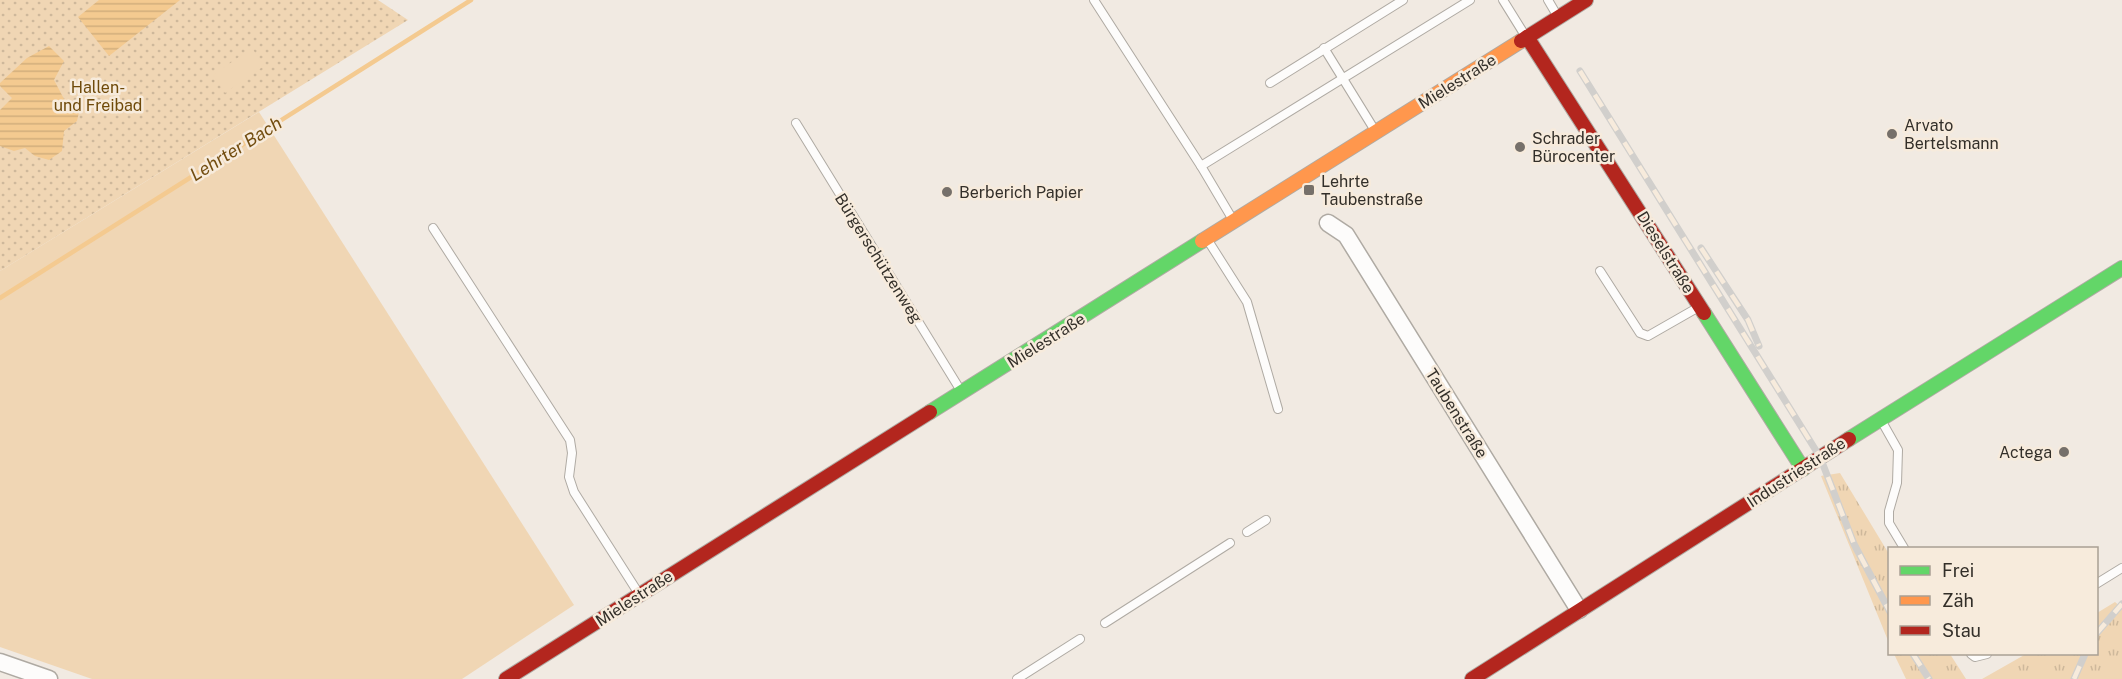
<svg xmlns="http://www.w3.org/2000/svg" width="2122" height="679" font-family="'Public Sans',sans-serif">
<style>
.grass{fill:url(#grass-tufts)}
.park{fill:url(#park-dots)}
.pitch{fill:#f0d6b4}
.water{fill:url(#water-rules)}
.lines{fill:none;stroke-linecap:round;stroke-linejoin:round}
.stream{stroke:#f4ca90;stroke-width:4.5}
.lane-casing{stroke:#afaaa3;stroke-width:10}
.street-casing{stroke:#afaaa3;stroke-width:19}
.fast-casing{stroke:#afaaa3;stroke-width:16}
.slow-casing{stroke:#afaaa3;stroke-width:16}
.jam-casing{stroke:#afaaa3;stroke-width:16}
.lane{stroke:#fdfcfb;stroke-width:8}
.street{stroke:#fdfcfb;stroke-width:16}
.fast{stroke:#63d668;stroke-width:14}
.slow{stroke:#ff974d;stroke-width:14}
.jam{stroke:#b3261e;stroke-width:14}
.rail-casing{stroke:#d1cfcc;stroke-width:7}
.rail{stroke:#f7ebdc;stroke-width:4.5;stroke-dasharray:14;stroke-linecap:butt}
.poi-dot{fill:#76706a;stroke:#f7ebdc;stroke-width:2}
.labels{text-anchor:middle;stroke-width:5;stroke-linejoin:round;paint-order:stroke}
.street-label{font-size:16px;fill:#332f29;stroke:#f7ebdc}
.park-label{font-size:16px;fill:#6f4a0a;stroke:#f7ebdc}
.poi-label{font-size:16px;fill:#332f29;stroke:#f7ebdc;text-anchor:start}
.water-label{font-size:18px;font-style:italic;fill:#734e11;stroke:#f7ebdc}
</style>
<defs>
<pattern id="grass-tufts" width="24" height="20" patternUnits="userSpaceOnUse" patternTransform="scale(1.5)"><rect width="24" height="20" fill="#f0d6b4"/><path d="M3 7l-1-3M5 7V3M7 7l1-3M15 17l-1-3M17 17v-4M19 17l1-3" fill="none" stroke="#ceb89b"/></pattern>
<pattern id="park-dots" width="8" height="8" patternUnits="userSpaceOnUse" patternTransform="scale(1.5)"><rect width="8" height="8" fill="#f0d6b4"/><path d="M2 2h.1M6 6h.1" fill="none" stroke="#ceb89b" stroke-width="1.8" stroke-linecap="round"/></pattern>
<pattern id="water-rules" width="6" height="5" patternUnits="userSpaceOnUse" patternTransform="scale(1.5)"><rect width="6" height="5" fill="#f4ca90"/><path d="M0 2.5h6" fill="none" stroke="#d2ae7c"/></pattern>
</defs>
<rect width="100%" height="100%" fill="#f1eae2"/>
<g class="grass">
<path d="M 1840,473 L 1889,554 L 1889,643 L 1821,476 Z"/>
<path d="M 2115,602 L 2122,608 L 2122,679 L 1982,679 L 2026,654 L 2096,654 L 2097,613 Z"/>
<path d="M 1894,654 L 1950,654 L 1966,679 L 1906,679 Z"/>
</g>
<path class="park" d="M 0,0 L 378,0 L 408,20 L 0,271 Z"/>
<g class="pitch">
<path d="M 252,48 L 264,66 L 225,93 L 213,75 Z"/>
<path d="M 259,112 L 574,605 L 462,679 L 92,679 L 0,647 L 0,271 Z"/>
</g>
<g class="water">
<path d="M 99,0 L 180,0 L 109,56 L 78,17 Z"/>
<path d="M 49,46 L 64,61 L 54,80 L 64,99 L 81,103 L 77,121 L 64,131 L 62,151 L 49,160 L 35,156 L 25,148 L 14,151 L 0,146 L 0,110 L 12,98 L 0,86 L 0,83 L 27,58 Z"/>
</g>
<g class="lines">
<path class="stream" d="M 0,298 L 471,0"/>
<defs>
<g id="lane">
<path d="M 1094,0 L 1201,166"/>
<path d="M 1503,0 L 1526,37"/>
<path d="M 1548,0 L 1558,17"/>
<path d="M 1324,48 L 1374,129"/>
<path d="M 1270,83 L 1403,0"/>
<path d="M 796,123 L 961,391"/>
<path d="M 1233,220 L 1201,166 L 1470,0"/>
<path d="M 433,228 L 570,440 L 572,453 L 569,477 L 574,492 L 639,594"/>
<path d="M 1207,239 L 1247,302 L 1278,409"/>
<path d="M 1600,271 L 1640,333 L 1648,336 L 1697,308"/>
<path d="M 1881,420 L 1898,450 L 1897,483 L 1889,511 L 1889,523 L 1904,548"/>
<path d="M 1247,532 L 1266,520"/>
<path d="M 2096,584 L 2122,568"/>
<path d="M 1105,623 L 1230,543"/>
<path d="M 1971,654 L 1975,657 L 1987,654"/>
<path d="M 1017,679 L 1080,639"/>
</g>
<g id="street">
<path d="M 1328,223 L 1346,235 L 1579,610"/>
<path d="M 0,662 L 49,679"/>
</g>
<g id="fast">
<path d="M 1704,313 L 1803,469"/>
<path d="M 930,412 L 1202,241"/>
<path d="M 1849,439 L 2122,268"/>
</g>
<path id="slow" d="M 1202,241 L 1521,41"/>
<g id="jam">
<path d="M 1527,37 L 1704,313"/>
<path d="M 1521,41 L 1586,0"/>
<path d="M 506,679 L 930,412"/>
<path d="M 1472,679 L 1849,439"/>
</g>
</defs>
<use href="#lane" class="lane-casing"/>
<use href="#street" class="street-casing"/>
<use href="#fast" class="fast-casing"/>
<use href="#slow" class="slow-casing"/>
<use href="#jam" class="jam-casing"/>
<use href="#lane" class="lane"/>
<use href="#street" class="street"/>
<use href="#fast" class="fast"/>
<use href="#slow" class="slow"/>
<use href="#jam" class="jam"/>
<defs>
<g id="rail">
<path d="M 1580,71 L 1820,457 L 1854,544 L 1890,612"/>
<path d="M 1701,248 L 1748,320 L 1759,346"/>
<path d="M 2096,634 L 2122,604"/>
<path d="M 1913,654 L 1929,679"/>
<path d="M 2074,679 L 2085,654"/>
</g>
</defs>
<use href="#rail" class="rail-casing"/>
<use href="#rail" class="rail"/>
</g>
<g class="poi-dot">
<circle cx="1892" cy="134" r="6"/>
<circle cx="1520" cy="147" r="6"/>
<rect x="1303" y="184" width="12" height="12" rx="3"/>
<circle cx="947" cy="192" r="6"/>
<circle cx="2064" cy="452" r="6"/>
</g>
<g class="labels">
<g class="street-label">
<text transform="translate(1457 81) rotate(-32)" y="6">Mielestraße</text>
<text transform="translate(1666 252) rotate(58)" y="6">Dieselstraße</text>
<text transform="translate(879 258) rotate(58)" y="6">Bürgerschützenweg</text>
<text transform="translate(1046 340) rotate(-32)" y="6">Mielestraße</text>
<text transform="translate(1457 413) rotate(58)" y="6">Taubenstraße</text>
<text transform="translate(1796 472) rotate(-33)" y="6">Industriestraße</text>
<text transform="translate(634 598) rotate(-33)" y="6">Mielestraße</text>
</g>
<g class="park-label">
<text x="98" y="93">Hallen-<tspan x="98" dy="18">und Freibad</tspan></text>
</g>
<g class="poi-label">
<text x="1904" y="131">Arvato<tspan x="1904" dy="18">Bertelsmann</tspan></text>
<text x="1532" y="144">Schrader<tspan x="1532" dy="18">Bürocenter</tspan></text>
<text x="1321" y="187">Lehrte<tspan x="1321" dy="18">Taubenstraße</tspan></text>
<text x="959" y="198">Berberich Papier</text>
<text x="2052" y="458" text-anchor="end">Actega</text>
</g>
<g class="water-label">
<text transform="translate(236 149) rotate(-32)" y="6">Lehrter Bach</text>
</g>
</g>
<rect x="1888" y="547" width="210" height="108" fill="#f7ebdc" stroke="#a9a094" stroke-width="1.5"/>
<rect x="1900" y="566" width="30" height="9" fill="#63d668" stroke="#a9a094" stroke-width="1.5"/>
<text x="1942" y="577" font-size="18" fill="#332f29">Frei</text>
<rect x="1900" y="596" width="30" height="9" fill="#ff974d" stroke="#a9a094" stroke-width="1.5"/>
<text x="1942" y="607" font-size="18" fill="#332f29">Zäh</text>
<rect x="1900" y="626" width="30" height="9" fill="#b3261e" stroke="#a9a094" stroke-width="1.5"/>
<text x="1942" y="637" font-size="18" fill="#332f29">Stau</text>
</svg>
